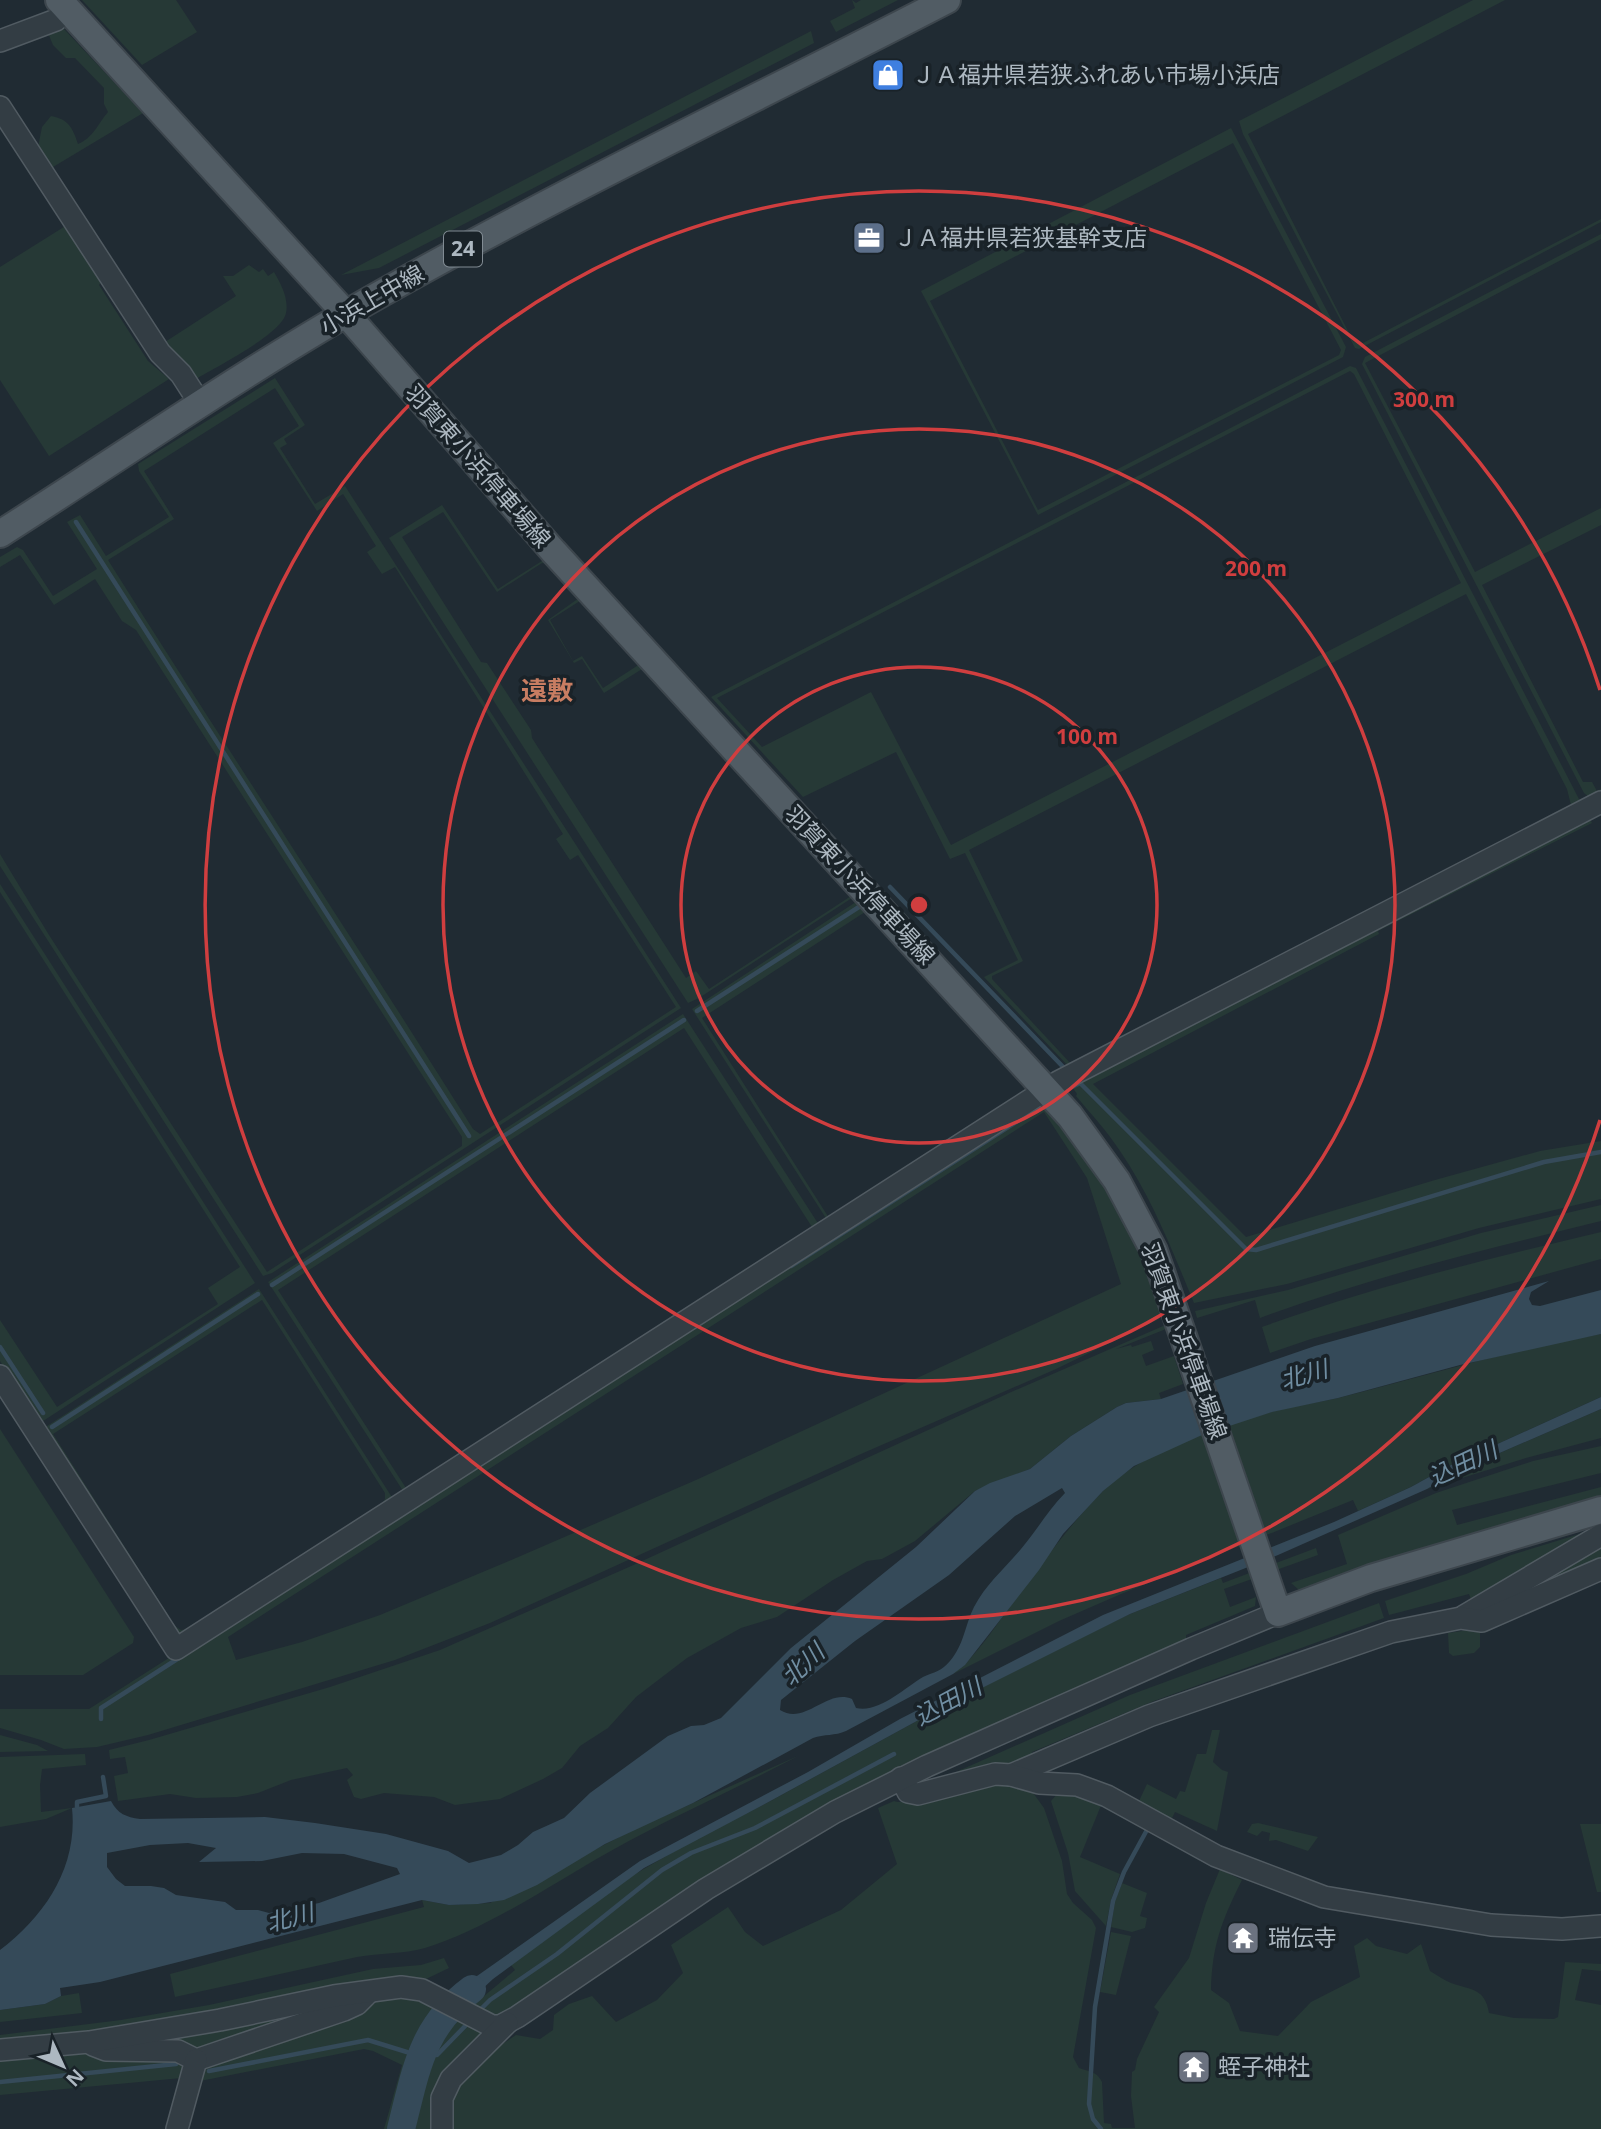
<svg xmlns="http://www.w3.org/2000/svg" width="1601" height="2129" font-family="'Noto Sans','Noto Sans JP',sans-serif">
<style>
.green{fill:#263936;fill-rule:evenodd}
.water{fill:#354a59;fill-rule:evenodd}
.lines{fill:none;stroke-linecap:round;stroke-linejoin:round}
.stream{stroke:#354a59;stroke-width:4.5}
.river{stroke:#354a59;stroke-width:28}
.minor-casing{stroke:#515b62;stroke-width:24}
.major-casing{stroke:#3d464d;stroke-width:30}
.minor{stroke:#333d44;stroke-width:21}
.major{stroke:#515c64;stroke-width:26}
.ring{fill:none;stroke:#d03e3f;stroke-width:3.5}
.labels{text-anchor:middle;stroke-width:7;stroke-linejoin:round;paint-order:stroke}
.shield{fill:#192228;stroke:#818b93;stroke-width:2}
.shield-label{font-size:21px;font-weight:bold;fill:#adb8c1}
.poi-label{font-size:23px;fill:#adb8c1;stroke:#192228;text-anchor:start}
.street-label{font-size:23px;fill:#adb8c1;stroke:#192228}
.water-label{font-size:24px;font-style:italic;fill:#708ea2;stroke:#192228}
.quarter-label{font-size:26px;font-weight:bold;fill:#c87d62;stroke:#192228}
.centre{fill:#d03e3f;stroke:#192228;stroke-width:3.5}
.ring-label{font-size:21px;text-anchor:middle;font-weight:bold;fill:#d03e3f;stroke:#192228;stroke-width:7;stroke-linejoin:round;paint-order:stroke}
</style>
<rect width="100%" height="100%" fill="#202b33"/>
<g class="green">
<path d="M 82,0 L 176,0 L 197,32 L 142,65 Z"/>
<path d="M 852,0 L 856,3 L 861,0 L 898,0 L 836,32 L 830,21 L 855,8 Z"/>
<path d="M 1473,0 L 1505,0 L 1248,134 L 1353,341 L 1361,344 L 1601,219 L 1601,222 L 1359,349 L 1355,348 L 1243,134 L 1239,121 Z"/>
<path d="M 64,29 L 143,113 L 53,167 L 38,147 L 42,127 L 51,116 C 69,119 73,129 78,144 C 94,137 97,125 108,112 L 104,104 L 104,88 L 75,58 L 66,58 L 53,45 L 48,33 Z"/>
<path d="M 811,31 L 814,43 L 379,268 L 341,275 Z"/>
<path d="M 1231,128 L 1346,347 L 1343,357 L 1038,515 L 921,291 ZM 1233,143 L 1341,350 L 1339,355 L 1038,510 L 930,301 Z"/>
<path d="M 67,225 L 102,281 L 99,285 L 148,361 L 169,379 L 49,456 L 0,380 L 0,267 Z"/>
<path d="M 1601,234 L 1601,239 L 1365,363 L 1475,572 L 1601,508 L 1601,525 L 1482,585 L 1583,782 L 1592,782 L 1597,791 L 1601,789 L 1601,795 L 1590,798 L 1584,793 L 1362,364 L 1365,357 Z"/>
<path d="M 249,265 L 259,272 L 263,269 L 268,276 L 274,272 C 281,284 289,299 286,313 C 282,334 216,367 196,379 L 165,342 L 236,296 L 223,276 L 233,276 Z"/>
<path d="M 1350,366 L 1356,368 L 1580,801 L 1070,1068 L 984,977 L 1018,960 L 965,853 L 950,859 L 896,752 L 803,797 L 711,697 ZM 1350,371 L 1354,374 L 1461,583 L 951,845 L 871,692 L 762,747 L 717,698 ZM 1466,594 L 1567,789 L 1571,805 L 1072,1065 L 992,979 L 992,976 L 1023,961 L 969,850 Z"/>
<path d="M 275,378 L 305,425 L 284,439 L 287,444 L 280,448 L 315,504 L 345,486 L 681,1008 L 272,1273 L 263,1276 L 0,866 L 0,854 L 49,935 L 267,1272 L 462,1146 L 462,1137 L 136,630 L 122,621 L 95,579 L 54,605 L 20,555 L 0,567 L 0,557 L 17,547 L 23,550 L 53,596 L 97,569 L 67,522 L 80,515 L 106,556 L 169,517 L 139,471 L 138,464 ZM 275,388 L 299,426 L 273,443 L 317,511 L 343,494 L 376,546 L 367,552 L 382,574 L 395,567 L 563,834 L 556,839 L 570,860 L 578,855 L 676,1007 L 480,1134 L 473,1129 C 353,938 228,751 108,560 L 174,519 L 144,471 Z"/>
<path d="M 442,505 L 498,589 L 545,559 L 583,599 L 550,620 L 573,661 L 582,656 L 603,688 L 643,662 L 855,896 L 699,998 L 688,1003 L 389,538 ZM 443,512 L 497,592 L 542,563 L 547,564 L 579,598 L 548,620 L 574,663 L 582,659 L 604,693 L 642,669 L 646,671 L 851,896 L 709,989 L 696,971 L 686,978 L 532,738 L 531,730 L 487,663 L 481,662 L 402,537 Z"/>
<path d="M 1589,817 L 1592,823 L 1378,931 L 1379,934 L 1093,1084 L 1246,1237 L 1435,1180 L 1540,1151 L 1601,1141 L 1601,1199 L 1479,1228 L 1287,1284 L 1194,1303 C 1172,1250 1152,1198 1120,1151 C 1107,1131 1091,1114 1076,1096 L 1077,1094 L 1070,1084 Z"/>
<path d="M 0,884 L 255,1283 L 40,1423 L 0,1361 L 0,1320 L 57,1407 L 218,1304 L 208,1288 L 240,1267 L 0,892 Z"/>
<path d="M 859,900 L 1033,1090 L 829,1223 L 692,1009 ZM 865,912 L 1029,1090 L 829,1218 L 702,1018 Z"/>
<path d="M 683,1014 L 821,1228 L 405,1494 L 268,1282 ZM 684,1028 L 812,1227 L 406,1488 L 278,1290 Z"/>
<path d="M 1039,1102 L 1045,1109 L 1050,1108 L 1120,1205 L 1165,1309 L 1159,1319 L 1056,1369 L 861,1454 L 490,1623 L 395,1660 L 148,1735 L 97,1747 L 64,1749 L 41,1740 L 0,1728 L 0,1709 L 89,1709 ZM 1044,1112 L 1087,1178 L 1121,1284 L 696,1480 L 509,1561 L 380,1615 L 302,1642 L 236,1660 L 228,1637 Z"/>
<path d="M 1601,1205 L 1601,1221 C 1486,1249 1371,1277 1260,1318 L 1255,1300 L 1197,1318 L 1195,1311 L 1288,1290 L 1481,1233 Z"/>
<path d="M 1601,1232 L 1601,1259 L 1311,1339 L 1270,1353 L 1262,1327 C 1372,1287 1487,1259 1601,1232 Z"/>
<path d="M 259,1289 L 395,1502 L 188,1633 L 179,1634 L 173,1630 L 44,1428 ZM 262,1300 L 385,1493 L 385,1499 L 381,1505 L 189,1629 L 181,1630 L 175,1626 L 53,1434 Z"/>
<path d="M 1170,1323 L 1171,1327 L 1116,1349 L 1131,1345 L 1132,1347 L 1151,1341 L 1154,1350 L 1142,1355 L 1146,1366 L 1174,1356 L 1183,1384 L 1159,1393 L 1161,1399 L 1126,1403 L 1117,1407 L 1071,1436 L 1030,1469 L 975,1491 L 915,1541 L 882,1559 L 867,1561 L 833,1580 L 777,1617 L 741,1628 L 687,1658 L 636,1697 L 608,1728 L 580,1746 L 562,1768 L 543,1779 L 500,1799 L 455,1805 L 434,1797 L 384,1793 L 361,1799 L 354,1797 L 347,1780 L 353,1775 L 347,1768 L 291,1780 L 258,1793 L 237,1797 L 196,1798 L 170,1794 L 118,1801 L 114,1776 L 128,1773 L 125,1757 L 110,1759 L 109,1750 L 149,1740 L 330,1687 L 440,1650 L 629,1567 L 1009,1393 Z"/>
<path d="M 1601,1334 L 1601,1397 L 1449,1466 L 1411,1487 L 1358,1511 L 1353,1500 L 1121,1594 L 1059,1621 L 953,1674 C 977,1656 993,1629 1011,1605 C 1040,1566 1069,1525 1104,1490 C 1144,1451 1217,1428 1271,1412 C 1292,1406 1316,1403 1338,1398 C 1426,1376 1512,1349 1601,1334 Z"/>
<path d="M 1601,1409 L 1601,1438 L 1526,1458 L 1427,1489 L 1456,1472 Z"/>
<path d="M 0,1429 L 134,1637 L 133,1643 L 83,1675 L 0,1675 Z"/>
<path d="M 1601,1446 L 1601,1473 L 1452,1510 L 1457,1525 L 1601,1487 L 1601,1500 L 1370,1566 L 1299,1590 L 1291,1583 L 1347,1564 L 1338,1535 L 1436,1493 L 1533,1461 Z"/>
<path d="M 1599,1528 L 1472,1602 L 1469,1594 L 1389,1615 L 1385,1601 L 1466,1574 L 1511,1555 Z"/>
<path d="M 1601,1543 L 1601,1561 L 1482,1613 Z"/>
<path d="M 1316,1548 L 1318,1555 L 1224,1589 L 1230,1607 L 1256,1597 L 1255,1606 L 1186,1635 L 1186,1640 L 995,1726 L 509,2013 L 493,2018 L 471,2007 L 515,1970 L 511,1965 L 630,1877 L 692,1841 L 763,1805 L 926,1716 L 1025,1664 L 1130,1614 L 1221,1578 L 1223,1583 Z"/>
<path d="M 1379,1603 L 1384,1618 L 1154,1701 L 1032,1752 L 1033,1757 L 929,1784 L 1130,1695 Z"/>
<path d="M 1475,1629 L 1480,1630 L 1480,1647 L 1474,1653 L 1453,1656 L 1449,1653 L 1448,1633 Z"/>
<path d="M 1212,1730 L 1220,1730 L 1213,1762 L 1222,1770 L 1228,1772 L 1217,1831 L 1175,1812 L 1168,1826 L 1131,1798 L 1139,1801 L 1147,1784 L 1176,1799 L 1180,1791 L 1185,1792 L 1197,1754 L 1206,1754 Z"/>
<path d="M 0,1735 L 37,1745 L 48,1751 L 0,1752 Z"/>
<path d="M 85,1754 L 86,1765 L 42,1769 L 40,1785 L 41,1812 L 72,1808 L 46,1819 L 0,1827 L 0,1757 Z"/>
<path d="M 798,1756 C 736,1789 671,1817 609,1852 C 552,1884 487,1929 425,1948 C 403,1954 380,1953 357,1957 L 175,1997 L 170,1974 L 424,1907 L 422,1900 L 449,1905 L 490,1903 L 637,1828 Z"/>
<path d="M 997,1781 L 1031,1790 L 1044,1808 L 1062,1861 L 1067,1894 L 1073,1903 L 1092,1920 L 1096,1928 L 1073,2057 L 1079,2068 C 1089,2072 1097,2071 1102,2082 L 1104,2123 L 1111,2124 L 1112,2128 L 1135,2128 L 1131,2096 L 1132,2072 L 1135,2070 L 1137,2059 L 1159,2012 L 1154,2007 L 1189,1958 L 1206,1903 L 1220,1869 L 1242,1880 C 1222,1920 1212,1945 1211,1990 L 1229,2003 L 1240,2031 L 1278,2036 L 1311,2002 L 1360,1977 L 1354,1946 L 1367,1938 L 1376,1946 L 1407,1954 L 1421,1944 L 1430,1971 C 1437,1975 1444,1980 1451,1983 C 1471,1990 1485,1988 1489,2013 L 1514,2018 L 1554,2019 L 1558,2017 L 1565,1962 L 1601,1964 L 1601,1971 L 1582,1969 L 1575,2000 L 1601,2005 L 1601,2129 L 449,2129 L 450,2094 L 495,2049 L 516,2035 L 540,2039 L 553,2030 L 554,2015 L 569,2004 L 592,1996 L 616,2022 L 657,2000 L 683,1973 L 671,1945 L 728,1907 L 745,1932 L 763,1946 L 841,1910 L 897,1864 L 878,1808 L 894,1801 C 906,1807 979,1786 997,1781 Z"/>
<path d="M 1060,1791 L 1102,1803 L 1080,1857 L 1120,1874 L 1111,1900 L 1106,1926 L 1075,1891 L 1068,1853 L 1051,1801 Z"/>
<path d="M 1258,1823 L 1318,1837 L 1308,1851 L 1276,1840 L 1269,1841 L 1270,1833 L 1262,1831 L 1257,1836 L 1247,1832 L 1252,1824 Z"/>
<path d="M 1580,1824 L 1601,1824 L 1601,1892 L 1597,1892 Z"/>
<path d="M 1122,1883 L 1147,1893 L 1140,1916 L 1147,1918 L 1145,1928 L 1132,1932 L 1111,1927 L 1115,1901 Z"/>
<path d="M 1111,1932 L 1131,1936 L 1116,1995 L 1100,1992 Z"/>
<path d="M 444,1958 L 449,1968 L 424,1980 L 165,2024 L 0,2043 L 0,2035 L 121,2020 L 209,2005 L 373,1969 L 421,1965 Z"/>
<path d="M 79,1993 L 82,2013 L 0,2022 L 0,2010 L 45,2004 L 61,1996 Z"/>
<path d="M 383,1997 L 415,1997 L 436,2006 L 414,2046 L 391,2129 L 384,2129 L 402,2065 L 373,2051 L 364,2049 L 200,2081 L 202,2068 L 371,2006 Z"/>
<path d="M 349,2000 L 198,2052 L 120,2048 Z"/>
<path d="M 455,2017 L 481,2031 L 482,2037 L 437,2129 L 409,2129 C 420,2086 427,2052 455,2017 Z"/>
<path d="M 68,2050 L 171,2056 L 184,2065 L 182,2078 L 0,2095 L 0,2056 Z"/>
</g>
<g class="water">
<path d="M 1549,1281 L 1531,1292 L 1529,1299 L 1532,1305 L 1540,1306 L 1601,1290 L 1601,1334 L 1460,1365 L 1338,1398 L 1272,1412 L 1202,1435 L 1134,1466 L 1103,1491 L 1063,1534 L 1039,1570 L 965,1665 L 953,1674 L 846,1731 C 835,1736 824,1734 813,1738 L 693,1803 L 605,1844 L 537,1885 L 504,1900 L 478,1904 L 449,1905 L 422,1900 L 100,1982 L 60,1988 L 61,1996 L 45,2004 L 0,2010 L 0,1950 C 46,1915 78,1866 72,1808 L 111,1801 C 118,1814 126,1817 140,1819 L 265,1817 L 315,1823 L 386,1834 L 448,1851 L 469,1863 L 501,1855 L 518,1845 L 533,1832 L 564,1818 L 590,1793 L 668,1736 L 691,1726 L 704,1725 L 721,1718 L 791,1648 L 916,1547 L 975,1491 L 990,1483 L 1030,1469 L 1071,1436 L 1117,1407 L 1126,1403 L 1161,1399 L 1315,1346 ZM 1062,1488 L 1065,1493 C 1049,1509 1039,1527 1025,1544 C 1008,1566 987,1582 974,1607 C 965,1625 964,1645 950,1661 C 942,1671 934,1672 923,1677 C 904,1688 880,1713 856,1708 L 852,1699 C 827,1688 805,1726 780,1710 L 781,1700 L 855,1641 L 949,1575 L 1015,1516 ZM 188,1843 L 216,1848 L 199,1862 L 262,1861 L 302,1853 L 344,1854 L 397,1868 L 400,1874 L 319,1903 L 269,1913 L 258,1910 L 236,1910 L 225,1902 L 176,1895 L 164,1888 L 151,1886 L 125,1886 L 116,1879 L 107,1867 L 107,1853 L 150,1845 Z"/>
<path d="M 1601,1397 L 1601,1409 L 1456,1472 L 1427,1489 L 1278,1555 L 1130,1614 L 926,1716 L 763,1805 L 644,1868 L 493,1979 L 466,2004 L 450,1995 L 640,1861 L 808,1772 L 900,1719 L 1103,1615 L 1334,1522 L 1411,1487 L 1449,1466 Z"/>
</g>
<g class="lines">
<g class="stream">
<path d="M 76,522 L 469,1136"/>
<path d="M 890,887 L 1067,1071"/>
<path d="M 697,1011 L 862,905"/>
<path d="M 1072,1087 L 1080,1083 L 1246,1249 L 1256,1250 L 1544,1162 L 1601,1152"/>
<path d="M 791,1266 L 1041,1106"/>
<path d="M 272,1285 L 684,1020"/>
<path d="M 0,1347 L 43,1413"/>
<path d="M 52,1427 L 258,1294"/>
<path d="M 101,1719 L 101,1708 L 182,1656"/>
<path d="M 77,1807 L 77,1802 L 106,1796 L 103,1777"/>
<path d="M 477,2013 L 490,2000 L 557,1954 L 662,1870 L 691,1853 L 755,1828 L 894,1754"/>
<path d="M 209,2071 L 368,2040 L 410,2053 L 437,2055 L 469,2022"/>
<path d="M 0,2082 L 176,2064"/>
<path d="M 1101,2129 L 1093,2119 L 1089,2104 L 1095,2007 L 1113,1901 L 1124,1872 L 1148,1828"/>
</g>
<path class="river" d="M 401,2129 C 416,2071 421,2027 472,1989"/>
<defs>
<g id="minor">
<path d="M 0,41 L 56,20 L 68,9"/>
<path d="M 0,107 L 160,353 L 181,374 L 201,405"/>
<path d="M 0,1376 L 176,1649 L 1058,1082 L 1601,802"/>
<path d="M 1464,1616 L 1601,1535"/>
<path d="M 1011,1775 L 1149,1716 L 1391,1632 L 1461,1618 L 1482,1621 L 1601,1569"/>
<path d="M 901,1778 L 908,1792 L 918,1794 L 995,1774 L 1011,1775 L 1039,1783 L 1077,1785 L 1107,1796 L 1216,1856 L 1324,1897 L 1491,1925 L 1562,1929 L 1601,1926"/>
<path d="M 93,2045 L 106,2050 L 178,2051 L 196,2060 L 344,2010 L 357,2004 L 369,1992"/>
<path d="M 0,2050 L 89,2042 L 220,2020 L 334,1996 L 401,1987 L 422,1990 L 492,2026 L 500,2026 L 517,2017 L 706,1889 L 835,1812 L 927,1766 L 1191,1649 L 1278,1613"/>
<path d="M 177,2129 L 196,2060"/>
<path d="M 442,2129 L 442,2098 L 451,2079 L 507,2023"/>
</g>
<g id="major">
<path d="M 59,0 L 346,314 L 553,551 L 1070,1116 L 1117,1181 L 1154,1251 L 1278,1613 L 1371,1578 L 1601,1510"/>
<path d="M 0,534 C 127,453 252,366 384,292 C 568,188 760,97 947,0"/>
</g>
</defs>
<use href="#minor" class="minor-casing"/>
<use href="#major" class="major-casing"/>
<use href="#minor" class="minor"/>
<use href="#major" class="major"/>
</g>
<g class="ring">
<circle cx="919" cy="905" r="238"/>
<circle cx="919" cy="905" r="476"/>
<path d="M1600 1120A714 714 0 1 1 1600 690"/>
</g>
<defs>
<symbol id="shop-square" viewBox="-11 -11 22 22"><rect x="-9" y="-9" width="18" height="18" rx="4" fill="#3f7fe0" stroke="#192228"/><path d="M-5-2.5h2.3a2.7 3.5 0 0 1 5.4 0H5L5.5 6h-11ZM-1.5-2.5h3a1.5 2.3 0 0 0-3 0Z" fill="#fff"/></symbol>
<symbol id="office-square" viewBox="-11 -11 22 22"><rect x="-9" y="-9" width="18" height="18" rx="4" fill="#5c6f8a" stroke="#192228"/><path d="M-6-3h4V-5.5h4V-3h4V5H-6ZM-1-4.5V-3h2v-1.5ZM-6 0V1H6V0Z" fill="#fff"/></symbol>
<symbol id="temple-square" viewBox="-11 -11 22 22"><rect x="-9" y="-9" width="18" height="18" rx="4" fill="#6b7280" stroke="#192228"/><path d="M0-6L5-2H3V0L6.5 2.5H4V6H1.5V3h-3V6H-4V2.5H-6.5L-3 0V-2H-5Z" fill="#fff"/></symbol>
</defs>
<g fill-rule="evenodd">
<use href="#shop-square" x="869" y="56" width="38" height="38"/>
<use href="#office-square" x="850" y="219" width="38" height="38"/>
<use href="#temple-square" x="1224" y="1919" width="38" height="38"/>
<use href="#temple-square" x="1175" y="2048" width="38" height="38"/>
</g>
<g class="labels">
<rect class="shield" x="444" y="231.5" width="38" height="35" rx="5"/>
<g class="shield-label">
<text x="463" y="256">24</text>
</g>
<g class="poi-label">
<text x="912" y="83">ＪＡ福井県若狭ふれあい市場小浜店</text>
<text x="894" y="246">ＪＡ福井県若狭基幹支店</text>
<text x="1268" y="1946">瑞伝寺</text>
<text x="1218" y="2075">蛭子神社</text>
</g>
<g class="street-label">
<text transform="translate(372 300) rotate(-30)" y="8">小浜上中線</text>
<text transform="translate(478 466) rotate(49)" y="8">羽賀東小浜停車場線</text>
<text transform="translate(860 885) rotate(47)" y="8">羽賀東小浜停車場線</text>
<text transform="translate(1184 1341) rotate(70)" y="8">羽賀東小浜停車場線</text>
</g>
<g class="water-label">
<text transform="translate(1304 1375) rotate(-16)" y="8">北川</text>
<text transform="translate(1463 1464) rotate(-25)" y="8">込田川</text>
<text transform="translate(803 1665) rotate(-43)" y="8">北川</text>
<text transform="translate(948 1702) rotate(-28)" y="8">込田川</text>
<text transform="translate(290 1918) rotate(-15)" y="8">北川</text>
</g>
<g class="quarter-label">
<text x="547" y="700">遠敷</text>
</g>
</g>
<circle cx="919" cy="905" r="10" class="centre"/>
<g class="ring-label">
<text x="1424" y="407">300 m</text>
<text x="1256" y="576">200 m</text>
<text x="1087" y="744">100 m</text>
</g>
<g transform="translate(63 2066) rotate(134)" stroke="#192228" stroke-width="5" paint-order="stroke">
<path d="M0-5L12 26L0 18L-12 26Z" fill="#adb8c1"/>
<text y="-10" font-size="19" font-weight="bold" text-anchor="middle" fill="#adb8c1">N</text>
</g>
</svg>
